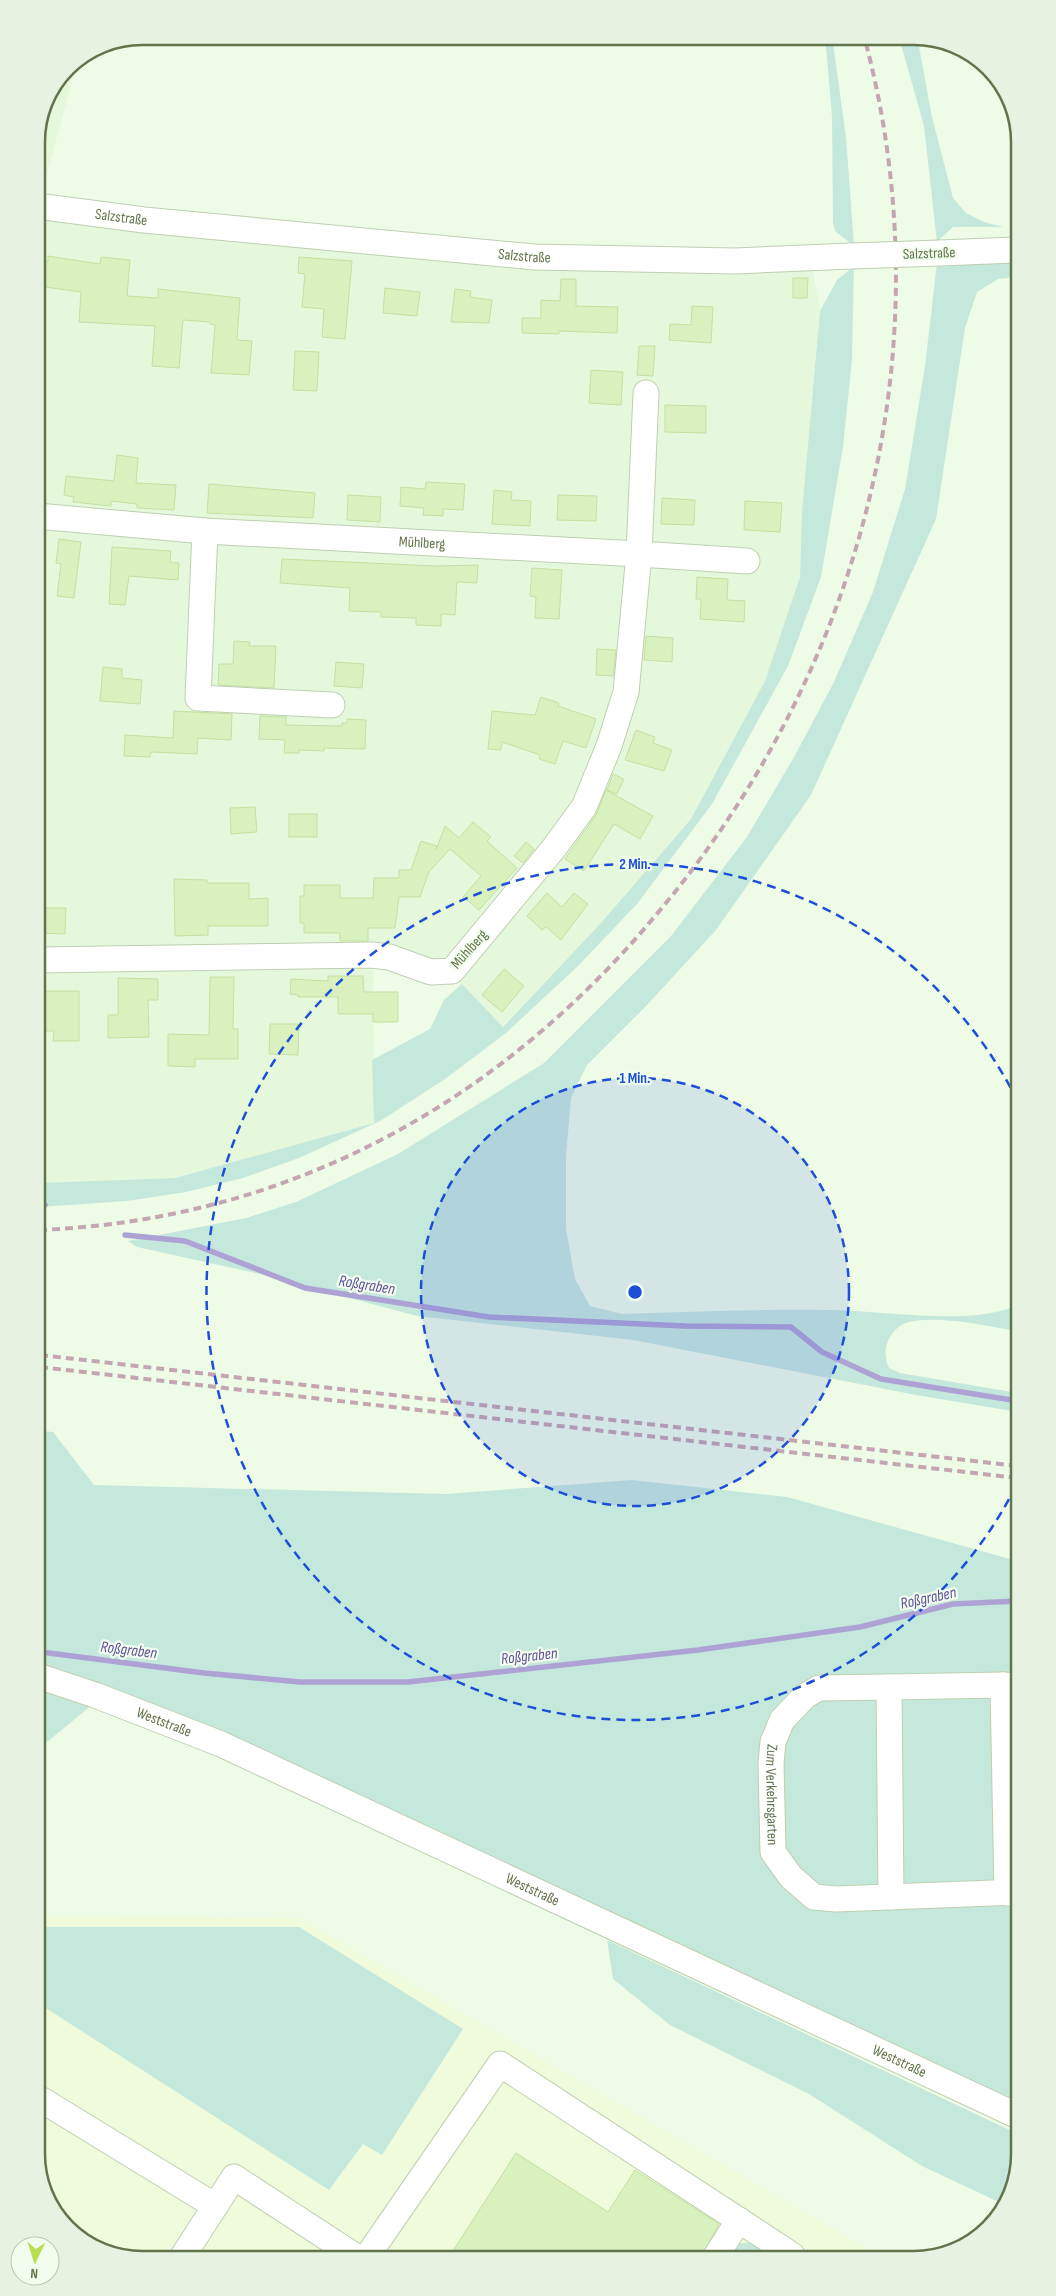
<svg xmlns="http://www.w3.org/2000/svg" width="1056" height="2296" font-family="'Sofia Sans Condensed',sans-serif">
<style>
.residential{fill:#e6f8db}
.commercial{fill:#effbdb}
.green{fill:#c5e8dd}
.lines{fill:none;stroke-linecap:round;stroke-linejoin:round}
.stream{stroke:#aea2d5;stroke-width:5.5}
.building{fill:#d9f0bf;stroke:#c4e1a0}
.minor-casing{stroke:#bfcfb0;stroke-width:27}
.minor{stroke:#fff;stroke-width:25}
.rail{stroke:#c5a5b1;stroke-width:4;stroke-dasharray:8 5;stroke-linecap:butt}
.minor-bridge-casing{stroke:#bfcfb0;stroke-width:27;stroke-linecap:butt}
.minor-bridge{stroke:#fff;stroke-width:25}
.ring{fill:none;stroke:#1d4ed8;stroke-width:2.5;stroke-dasharray:9 6}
.labels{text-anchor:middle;stroke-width:4.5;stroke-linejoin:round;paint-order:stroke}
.street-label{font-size:15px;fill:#63744c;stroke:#f2feed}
.water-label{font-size:16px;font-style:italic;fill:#62509b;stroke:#f2feed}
.rim{fill:none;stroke:#63744c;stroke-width:2.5}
.centre{fill:#1d4ed8;stroke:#f2feed;stroke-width:2.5}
.ring-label{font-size:15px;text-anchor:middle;font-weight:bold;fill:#1d4ed8;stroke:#f2feed;stroke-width:4.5;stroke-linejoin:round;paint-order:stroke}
</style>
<rect width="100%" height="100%" fill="#edfbe7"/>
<g class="residential">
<path d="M 78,60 L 38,206 L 37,206 L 36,135 L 47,95 L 67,67 Z"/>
<path d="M 37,216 L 812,266 L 820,311 L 802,511 L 800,577 L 765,681 L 691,819 L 600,924 L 502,1027 L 440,965 L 405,949 L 373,947 L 374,1123 L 175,1178 L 39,1183 Z"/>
</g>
<path class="commercial" d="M 41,1915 L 300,1918 L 878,2255 L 134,2260 L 78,2238 L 42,2189 Z"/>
<g class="green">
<path d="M 825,36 L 832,36 L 846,137 L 854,246 L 835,231 L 833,222 L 832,116 Z"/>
<path d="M 917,36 L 932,117 L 953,198 L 966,213 L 984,222 L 1003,227 L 953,227 L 937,242 L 924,126 L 899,37 Z"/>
<path d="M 1014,262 L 1015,277 L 998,279 L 977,292 L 965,328 L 936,519 L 811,795 L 716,930 L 647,1005 L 587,1065 L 571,1098 L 566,1156 L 566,1229 L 575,1279 L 590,1306 L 622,1314 C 691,1312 759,1309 828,1310 C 880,1310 973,1327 1017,1305 L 1017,1331 C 988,1326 937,1315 909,1322 C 900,1324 894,1330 889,1339 C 884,1349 885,1358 889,1368 L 900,1373 L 1018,1393 L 1018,1412 L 916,1395 L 633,1340 L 417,1316 L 260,1274 L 137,1247 L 128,1241 L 246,1218 L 296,1202 L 398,1154 L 544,1063 L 671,936 L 747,837 L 794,757 L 833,684 L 873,592 L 905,489 L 925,366 L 937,263 Z"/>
<path d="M 854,266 L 852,360 L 843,447 L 821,577 L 788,666 L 712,804 L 637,904 L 577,967 L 506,1033 L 445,1079 L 380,1121 L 299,1158 L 243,1178 L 186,1192 L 127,1201 L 39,1207 L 39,1183 L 175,1178 L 374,1123 L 372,1060 L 430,1029 L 444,1000 L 462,984 L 503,1027 L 600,924 L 691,819 L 765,681 L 800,577 L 802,511 L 820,311 L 837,280 Z"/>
<path d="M 40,1431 L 53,1432 L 94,1485 L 446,1494 L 632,1480 L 787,1497 L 1010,1559 L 1018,1548 L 1020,2107 L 110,1690 L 41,1747 Z"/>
<path d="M 41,1927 L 299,1927 L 463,2029 L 382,2155 L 363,2144 L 329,2190 L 41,2005 Z"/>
<path d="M 607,1940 L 1020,2135 L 1020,2155 L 1003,2204 L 922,2166 L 809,2094 L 670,2025 L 613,1979 Z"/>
<path d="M 752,2242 L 776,2255 L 727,2256 L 735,2244 Z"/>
</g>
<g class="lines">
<g class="stream">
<path d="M 39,1205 L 45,1205"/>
<path d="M 125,1235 L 185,1241 L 305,1288 L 489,1317 L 685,1326 L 791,1327 L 822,1352 L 881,1379 L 1018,1401"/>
<path d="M 41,1652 L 204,1673 L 300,1682 L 408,1682 L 698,1650 L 860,1627 L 953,1604 L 1018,1601"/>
</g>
</g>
<g class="building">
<path d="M 48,256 L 100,264 L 101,257 L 130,260 L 127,296 L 158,298 L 158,289 L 240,298 L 237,340 L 252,341 L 249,375 L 211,373 L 215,325 L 210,324 L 210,322 L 183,320 L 179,368 L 152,366 L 155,326 L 79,322 L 81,292 L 38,286 L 42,261 L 48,262 Z"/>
<path d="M 299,257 L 352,261 L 345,339 L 322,337 L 324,309 L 302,307 L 305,274 L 298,273 Z"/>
<path d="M 793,278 L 808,278 L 807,298 L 793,298 Z"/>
<path d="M 561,279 L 576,279 L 576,306 L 618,307 L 617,333 L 559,331 L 559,334 L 522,333 L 522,318 L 541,318 L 541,300 L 560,301 Z"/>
<path d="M 385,288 L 420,292 L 417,316 L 383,313 Z"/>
<path d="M 455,289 L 471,291 L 470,297 L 492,300 L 489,323 L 451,322 Z"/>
<path d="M 692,306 L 713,307 L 711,343 L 669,340 L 670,324 L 691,325 Z"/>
<path d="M 639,346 L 655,346 L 653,376 L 637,375 Z"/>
<path d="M 295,351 L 319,352 L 317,391 L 293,390 Z"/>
<path d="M 591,370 L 623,372 L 621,405 L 589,403 Z"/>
<path d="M 665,405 L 706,406 L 706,433 L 665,432 Z"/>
<path d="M 117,455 L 138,458 L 136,483 L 176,485 L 174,510 L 137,508 L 137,504 L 111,501 L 111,506 L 73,502 L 74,497 L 64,495 L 66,476 L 114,481 Z"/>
<path d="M 426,482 L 465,484 L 463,510 L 443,509 L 443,516 L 423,515 L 424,508 L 400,506 L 401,487 L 425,489 Z"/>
<path d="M 209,484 L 315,493 L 313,518 L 207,513 Z"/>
<path d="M 494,490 L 512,492 L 511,500 L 531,501 L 530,526 L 492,524 Z"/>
<path d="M 348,495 L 381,497 L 380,522 L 347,520 Z"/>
<path d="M 558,495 L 597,496 L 596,521 L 557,520 Z"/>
<path d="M 662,498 L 695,500 L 694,525 L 661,524 Z"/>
<path d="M 745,501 L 782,503 L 780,532 L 744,530 Z"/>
<path d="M 59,539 L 81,542 L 74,598 L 57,596 L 61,564 L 56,563 Z"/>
<path d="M 112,547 L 171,551 L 170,562 L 179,563 L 178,580 L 129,576 L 125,605 L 109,604 Z"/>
<path d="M 282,559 L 435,566 L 478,565 L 477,583 L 457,582 L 455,615 L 441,614 L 441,626 L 416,625 L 416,618 L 381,617 L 381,612 L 349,611 L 350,588 L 280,583 Z"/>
<path d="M 532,568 L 562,570 L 559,619 L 535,618 L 536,597 L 530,596 Z"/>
<path d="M 697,577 L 728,579 L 727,600 L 745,601 L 744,622 L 700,619 L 701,599 L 696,599 Z"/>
<path d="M 646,636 L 673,638 L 672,662 L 644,660 Z"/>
<path d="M 234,641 L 250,642 L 249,646 L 276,646 L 274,688 L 218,685 L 219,664 L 233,664 Z"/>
<path d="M 597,649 L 616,650 L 613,676 L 596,675 Z"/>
<path d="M 336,662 L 364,664 L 362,688 L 334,686 Z"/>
<path d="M 103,667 L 122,669 L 122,678 L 142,680 L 140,704 L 100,701 Z"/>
<path d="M 541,697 L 559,703 L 558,706 L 596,719 L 586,748 L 563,741 L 555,764 L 539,759 L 540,755 L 502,742 L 501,750 L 488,749 L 492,711 L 535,715 Z"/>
<path d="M 174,711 L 232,714 L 231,740 L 198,738 L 197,754 L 151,752 L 150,757 L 124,756 L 125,735 L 173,738 Z"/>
<path d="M 260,716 L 286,717 L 286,725 L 342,726 L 342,723 L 347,723 L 347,719 L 366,720 L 365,749 L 324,748 L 324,751 L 299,750 L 299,753 L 284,753 L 285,740 L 259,739 Z"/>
<path d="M 636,730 L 655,737 L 653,743 L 672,750 L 664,771 L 625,760 Z"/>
<path d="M 613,774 L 624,779 L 617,794 L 607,790 Z"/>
<path d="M 606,790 L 653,816 L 640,839 L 614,824 L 584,871 L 565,859 L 596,815 Z"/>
<path d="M 255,807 L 257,832 L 231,834 L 230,808 Z"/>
<rect x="289" y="814" width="28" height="23"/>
<path d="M 473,822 L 491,837 L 487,841 L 517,868 L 479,910 L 463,897 L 481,876 L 450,849 L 429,872 L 420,897 L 399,897 L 395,928 L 368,928 L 368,941 L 340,941 L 340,933 L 304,933 L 304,923 L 300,923 L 300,896 L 304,896 L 304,885 L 340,885 L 340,898 L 373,898 L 374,878 L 399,878 L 399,870 L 411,870 L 421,841 L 437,846 L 436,850 L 445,826 L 459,838 Z"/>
<path d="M 526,842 L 534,849 L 523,863 L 514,856 Z"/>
<path d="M 174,879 L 207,880 L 207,883 L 249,883 L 249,899 L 268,898 L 268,926 L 208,926 L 208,935 L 175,936 Z"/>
<path d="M 547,893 L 562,907 L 574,893 L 588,904 L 561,940 L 546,927 L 542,930 L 527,916 Z"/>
<path d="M 39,908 L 66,908 L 65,934 L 39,933 Z"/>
<path d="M 504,969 L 524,986 L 502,1012 L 482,995 Z"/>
<path d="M 328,976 L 363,976 L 364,992 L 398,992 L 398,1022 L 373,1022 L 373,1014 L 338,1014 L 338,997 L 298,997 L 298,995 L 290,994 L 291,979 L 328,981 Z"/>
<path d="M 210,977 L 234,977 L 233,1029 L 238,1029 L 238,1059 L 195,1059 L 195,1067 L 168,1066 L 168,1034 L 209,1035 Z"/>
<path d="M 118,978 L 158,979 L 158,1000 L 148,1000 L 149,1037 L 108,1038 L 108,1015 L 118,1015 Z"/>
<path d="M 39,991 L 79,991 L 79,1041 L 53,1041 L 54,1031 L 39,1031 Z"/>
<path d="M 270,1024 L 299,1024 L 298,1055 L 269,1054 Z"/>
<path d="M 516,2153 L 608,2212 L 635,2170 L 719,2224 L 702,2256 L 449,2257 Z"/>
</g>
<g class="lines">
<defs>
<g id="minor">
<path id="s1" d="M 37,206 L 144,220 L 534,257 L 735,261 L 851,256"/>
<path d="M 940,253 L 1014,250"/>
<path d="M 646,393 L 639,554 L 747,561"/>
<path id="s2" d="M 37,516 L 205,531 L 639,554 L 626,692 L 609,746 L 584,807 L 554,848 L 452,971 L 431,972 L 389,957 L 371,955 L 39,960"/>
<path d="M 205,531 L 198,698 L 332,705"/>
<path id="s3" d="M 41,1677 L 95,1695 L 221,1744 L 1020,2117"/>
<path id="s4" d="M 889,1687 L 819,1688 L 805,1696 L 782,1720 L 773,1742 L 771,1763 L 773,1852 L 791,1877 L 814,1897 L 836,1899 L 1019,1892"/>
<path d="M 1007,1893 L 1003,1685 L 1018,1686"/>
<path d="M 891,1897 L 889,1687 L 1003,1685"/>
<path d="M 42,2100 L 215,2206"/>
<path d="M 716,2256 L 739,2220"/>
<path d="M 366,2258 L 500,2064 L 792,2255"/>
<path d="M 181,2259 L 234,2177 L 358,2258"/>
</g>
</defs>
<use href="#minor" class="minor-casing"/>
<use href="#minor" class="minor"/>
<g class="rail">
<path d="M 39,1230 C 288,1220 498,1104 656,915 C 862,671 948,348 864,36"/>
<path d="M 40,1355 L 1018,1466"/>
<path d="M 40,1367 L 1018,1478"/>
</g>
<defs>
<path id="minor-bridge" d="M 851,256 L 940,253"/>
</defs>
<use href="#minor-bridge" class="minor-bridge-casing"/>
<use href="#minor-bridge" class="minor-bridge"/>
</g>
<circle cx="635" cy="1292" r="214" fill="#1d4ed8" fill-opacity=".12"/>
<g class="ring">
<circle cx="635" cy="1292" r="214"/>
<path d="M1016 1486A428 428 0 1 1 1016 1098"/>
</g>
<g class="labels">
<g class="street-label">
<text dy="5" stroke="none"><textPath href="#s1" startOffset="85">Salzstraße</textPath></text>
<text transform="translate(929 253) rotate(-2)" y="5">Salzstraße</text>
<text dy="5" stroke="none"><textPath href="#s1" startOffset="490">Salzstraße</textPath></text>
<text dy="5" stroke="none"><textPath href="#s2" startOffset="386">Mühlberg</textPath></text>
<text transform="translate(469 949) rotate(-48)" y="5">Mühlberg</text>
<text dy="5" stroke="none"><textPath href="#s3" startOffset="131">Weststraße</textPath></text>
<text dy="5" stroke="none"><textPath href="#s4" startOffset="196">Zum Verkehrsgarten</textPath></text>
<text dy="5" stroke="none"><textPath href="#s3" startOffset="536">Weststraße</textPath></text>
<text dy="5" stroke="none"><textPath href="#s3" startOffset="941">Weststraße</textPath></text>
</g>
<g class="water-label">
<text transform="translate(367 1284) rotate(9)" y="6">Roßgraben</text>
<text transform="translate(928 1597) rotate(-12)" y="6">Roßgraben</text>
<text transform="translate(129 1649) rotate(7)" y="6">Roßgraben</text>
<text transform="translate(529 1655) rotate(-6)" y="6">Roßgraben</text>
</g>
</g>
<path d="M0 0H1056V2296H0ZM142 45H914A97 97 0 0 1 1011 142V2154A97 97 0 0 1 914 2251H142A97 97 0 0 1 45 2154V142A97 97 0 0 1 142 45Z" fill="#e7f3e0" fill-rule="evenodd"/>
<path class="rim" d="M142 45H914A97 97 0 0 1 1011 142V2154A97 97 0 0 1 914 2251H142A97 97 0 0 1 45 2154V142A97 97 0 0 1 142 45Z"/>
<circle cx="635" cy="1292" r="8" class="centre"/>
<g class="ring-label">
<text x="635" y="869">2 Min.</text>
<text x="635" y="1083">1 Min.</text>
</g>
<g transform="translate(35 2261) rotate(184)"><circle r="24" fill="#f2feed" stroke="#b9c7ad"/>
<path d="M0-4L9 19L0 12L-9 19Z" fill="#b6df51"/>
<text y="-8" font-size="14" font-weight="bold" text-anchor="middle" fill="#63744c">N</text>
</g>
</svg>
